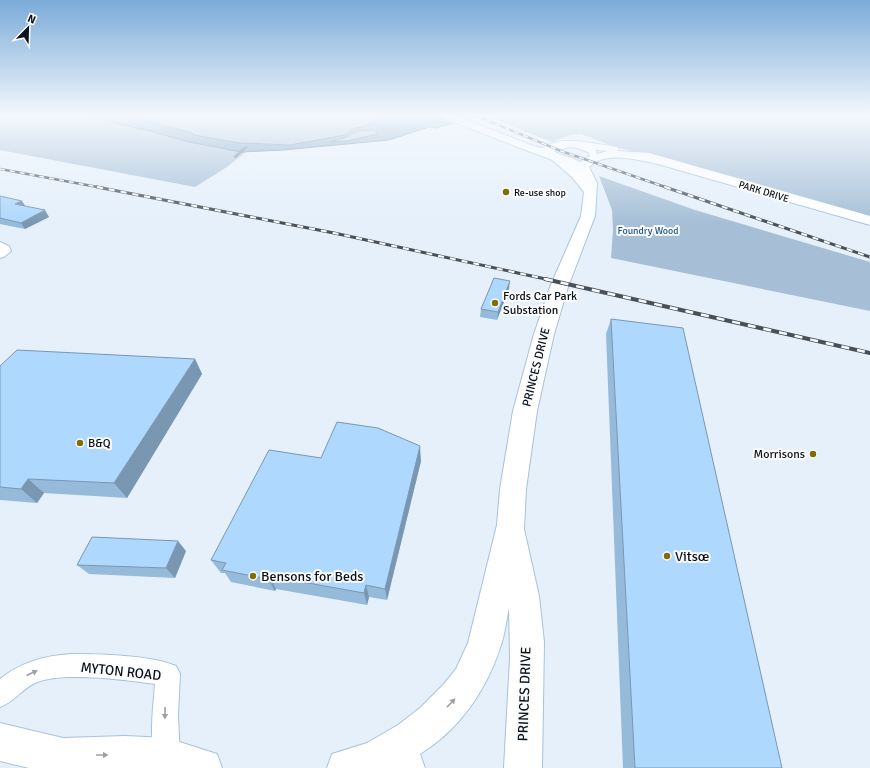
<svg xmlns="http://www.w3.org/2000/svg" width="870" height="768" font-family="Signika,sans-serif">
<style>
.green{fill:#a6bfd6}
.water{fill:#779dc1;stroke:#567490;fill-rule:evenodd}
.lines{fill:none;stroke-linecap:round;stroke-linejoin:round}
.stream{fill:#567490;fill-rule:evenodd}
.street-casing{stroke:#a7c2dc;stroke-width:2}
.secondary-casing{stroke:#a7c2dc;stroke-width:2}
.primary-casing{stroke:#a7c2dc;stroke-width:2}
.highway-casing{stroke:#a7c2dc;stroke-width:2}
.street{fill:#fff;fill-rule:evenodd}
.secondary{fill:#fff;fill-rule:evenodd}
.primary{fill:#fff;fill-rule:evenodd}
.highway{fill:#fff;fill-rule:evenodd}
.rail-far2-casing{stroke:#47515a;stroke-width:2.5}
.rail-far1-casing{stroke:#47515a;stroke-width:3}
.rail-casing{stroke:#47515a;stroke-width:4}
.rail-far2{stroke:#fcfcfc;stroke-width:1.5;stroke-dasharray:5;stroke-linecap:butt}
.rail-far1{stroke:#fcfcfc;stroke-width:2;stroke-dasharray:6;stroke-linecap:butt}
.rail{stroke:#fcfcfc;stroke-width:2.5;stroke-dasharray:8;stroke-linecap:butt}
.wall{fill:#96bada}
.shaded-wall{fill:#7a97b2}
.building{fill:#afd8fe;stroke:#7a97b2}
.oneway{fill:#9da1a4}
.poi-dot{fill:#806d08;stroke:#fcfcfc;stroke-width:1.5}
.labels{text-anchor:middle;stroke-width:4;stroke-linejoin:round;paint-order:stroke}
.far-street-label{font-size:10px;fill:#09131c;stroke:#fcfcfc}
.far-poi-label{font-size:10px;fill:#09131c;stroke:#fcfcfc;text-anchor:start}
.far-park-label{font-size:10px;fill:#1f5a89;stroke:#fcfcfc}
.poi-label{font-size:12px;fill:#09131c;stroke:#fcfcfc;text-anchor:start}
.street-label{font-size:12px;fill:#09131c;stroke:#fcfcfc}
.near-poi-label{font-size:14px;fill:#09131c;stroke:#fcfcfc;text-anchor:start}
.near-street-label{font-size:14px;fill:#09131c;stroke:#fcfcfc}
</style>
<rect width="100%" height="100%" fill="#e5f0fb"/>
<g class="green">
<path d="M 0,116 L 90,116 L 114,123 L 150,131 L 189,142 L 221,149 L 246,152 L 227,167 L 195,187 L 0,150 Z"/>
<path d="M 126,116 L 387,116 L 363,127 L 354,128 L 345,135 L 290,145 L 239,143 L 194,135 L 190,132 Z"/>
<path d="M 494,116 L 870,116 L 870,217 L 667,159 L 615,147 L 581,134 L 571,135 L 552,142 L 501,122 Z"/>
<path d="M 375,130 L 379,134 L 347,141 L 326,143 L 344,138 L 358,131 Z"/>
<path d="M 599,176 L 695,210 L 870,262 L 870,311 L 611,258 L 613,230 L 612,210 Z"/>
</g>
<path class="water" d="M 90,116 L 126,116 L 190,132 L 194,135 L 239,143 L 290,145 L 345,135 L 354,128 L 363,127 L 387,116 L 480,116 L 436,128 L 429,127 L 389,140 L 283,150 L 241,152 L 189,142 L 150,131 L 114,123 ZM 375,130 L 378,134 L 347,141 L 330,142 L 344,138 L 358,131 Z"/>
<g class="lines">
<path class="stream" d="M 245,146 L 248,147 L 236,158 L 234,158 L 234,156 Z"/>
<defs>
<g id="street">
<path d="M 574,143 L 580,143 L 595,149 L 598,157 L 597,159 L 591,159 L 588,152 L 574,147 Z"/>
<path d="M 0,242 L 9,246 L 11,251 L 4,257 L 0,258 Z"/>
<path d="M 71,654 C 99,654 150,655 176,666 L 180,674 L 178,716 L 180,757 L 176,766 C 170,768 164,768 158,766 C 148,742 153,710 155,684 C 126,680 61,671 35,683 C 22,689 14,702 0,707 L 0,679 C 21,662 44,656 71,654 Z"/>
</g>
<path id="secondary" d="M 443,116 L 457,116 L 528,144 L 572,158 L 588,166 L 590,169 L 588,172 L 580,172 L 564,164 L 520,148 L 444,118 Z"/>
<path id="primary" d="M 0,723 L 63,738 L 125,736 L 167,738 L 217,754 L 222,768 L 29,768 L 0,761 Z"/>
<path id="highway" d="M 562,141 L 579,141 L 617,147 L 619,149 L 617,151 L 649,153 L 870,216 L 870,225 L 658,164 C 638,160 606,150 589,167 L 597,183 L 595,216 L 568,287 L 554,334 L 537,411 L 526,489 L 524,529 L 539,596 L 544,642 L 542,768 L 504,768 L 510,658 L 509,608 C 506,621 505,635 500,648 C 486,691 459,730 420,754 L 425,768 L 327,768 L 332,754 L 367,743 L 398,725 L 420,708 L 443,685 L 456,669 L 468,643 L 497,525 L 500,489 L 513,411 L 534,334 L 550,287 L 581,216 L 584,192 L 571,176 L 540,150 C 545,144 554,143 562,141 ZM 570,147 L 607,151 L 585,158 L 577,166 L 577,169 L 554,151 Z"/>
</defs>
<use href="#street" class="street-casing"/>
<use href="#secondary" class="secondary-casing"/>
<use href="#primary" class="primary-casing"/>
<use href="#highway" class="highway-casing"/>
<use href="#street" class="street"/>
<use href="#secondary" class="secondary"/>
<use href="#primary" class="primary"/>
<use href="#highway" class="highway"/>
<defs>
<g id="rail-far2">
<path d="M 477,116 L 561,151 L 668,188"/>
<path d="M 0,169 L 103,188"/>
</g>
<g id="rail-far1">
<path d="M 97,187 L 334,233 L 550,280"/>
<path d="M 665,187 L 870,257"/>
</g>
<path id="rail" d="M 545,279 L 870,353"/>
</defs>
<use href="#rail-far2" class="rail-far2-casing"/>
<use href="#rail-far1" class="rail-far1-casing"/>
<use href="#rail" class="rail-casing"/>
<use href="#rail-far2" class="rail-far2"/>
<use href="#rail-far1" class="rail-far1"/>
<use href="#rail" class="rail"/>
</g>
<g class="wall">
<path d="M 0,196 L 26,207 L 49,217 L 25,229 L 0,224 Z"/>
<path d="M 509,289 L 497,320 L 480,317 L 481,309 Z"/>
<path d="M 611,319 L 782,768 L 623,768 L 606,334 Z"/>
<path d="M 195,359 L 202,374 L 127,498 L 44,493 L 37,503 L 0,500 L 0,366 Z"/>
<path d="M 321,458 L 421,461 L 387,600 L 369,597 L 367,605 L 276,589 L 275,591 L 231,582 L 225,573 L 221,573 L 211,560 Z"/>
<path d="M 186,551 L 175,578 L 89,574 L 77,565 Z"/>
</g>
<g class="shaded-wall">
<path d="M 22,201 L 26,207 L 15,204 Z"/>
<path d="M 45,210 L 49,217 L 25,229 L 21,223 Z"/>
<path d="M 510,281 L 509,289 L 497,320 L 498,312 Z"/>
<path d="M 195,359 L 202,374 L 127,498 L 114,483 Z"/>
<path d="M 420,446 L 421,461 L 387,600 L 385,589 Z"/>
<path d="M 28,479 L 44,493 L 37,503 L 21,489 Z"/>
<path d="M 178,541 L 186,551 L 175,578 L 166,568 Z"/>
<path d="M 269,576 L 276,589 L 275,591 L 268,579 Z"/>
<path d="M 366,585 L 369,597 L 367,605 L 364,593 Z"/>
</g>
<g class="building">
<path d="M 0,196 L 22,201 L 15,204 L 45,210 L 21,223 L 0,218 Z"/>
<path d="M 494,278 L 510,281 L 498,312 L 481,309 Z"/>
<path d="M 611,319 L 683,328 L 782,768 L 635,768 Z"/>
<path d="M 17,350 L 195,359 L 114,483 L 28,479 L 21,489 L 0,487 L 0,366 Z"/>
<path d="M 337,422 L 378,428 L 420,446 L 385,589 L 366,585 L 364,593 L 269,576 L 268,579 L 222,570 L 226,563 L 211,560 L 269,450 L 321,458 Z"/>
<path d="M 92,537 L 178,541 L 166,568 L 77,565 Z"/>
</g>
<defs><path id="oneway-solid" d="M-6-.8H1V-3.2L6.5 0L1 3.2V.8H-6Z"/></defs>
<g class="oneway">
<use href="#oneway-solid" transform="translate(32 673) rotate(-25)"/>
<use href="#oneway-solid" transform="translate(451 703) rotate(-46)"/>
<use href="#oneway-solid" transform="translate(165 713) rotate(91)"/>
<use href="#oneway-solid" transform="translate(102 755)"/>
</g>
<linearGradient id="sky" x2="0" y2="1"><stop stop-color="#7babd8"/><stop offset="0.52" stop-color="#f3f8fd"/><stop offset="1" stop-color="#f3f8fd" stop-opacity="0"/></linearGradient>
<rect width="870" height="223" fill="url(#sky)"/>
<g class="poi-dot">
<circle cx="506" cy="192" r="4"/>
<circle cx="495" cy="303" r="4"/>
<circle cx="80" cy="443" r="4"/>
<circle cx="813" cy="454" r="4"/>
<circle cx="667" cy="556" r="4"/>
<circle cx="253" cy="576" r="4"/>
</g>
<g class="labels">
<g class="far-street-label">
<text transform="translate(764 191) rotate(17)" y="4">PARK DRIVE</text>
</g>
<g class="far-poi-label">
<text x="514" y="196">Re-use shop</text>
</g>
<g class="far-park-label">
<text x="648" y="234">Foundry Wood</text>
</g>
<g class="poi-label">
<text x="503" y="300">Fords Car Park<tspan x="503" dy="14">Substation</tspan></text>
<text x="88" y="447">B&amp;Q</text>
<text x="805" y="458" text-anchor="end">Morrisons</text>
</g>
<g class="street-label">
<text transform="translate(536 367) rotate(-76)" y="4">PRINCES DRIVE</text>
</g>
<g class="near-poi-label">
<text x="675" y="561">Vitsœ</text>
<text x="261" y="581">Bensons for Beds</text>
</g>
<g class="near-street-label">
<text transform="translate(121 671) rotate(6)" y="5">MYTON ROAD</text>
<text transform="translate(524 694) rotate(-88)" y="5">PRINCES DRIVE</text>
</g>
</g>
<g transform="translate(28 28) rotate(23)" stroke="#fcfcfc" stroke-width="3" paint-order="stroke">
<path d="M0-3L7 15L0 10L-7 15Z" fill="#09131c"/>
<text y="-6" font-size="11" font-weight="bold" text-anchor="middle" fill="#09131c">N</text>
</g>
</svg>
